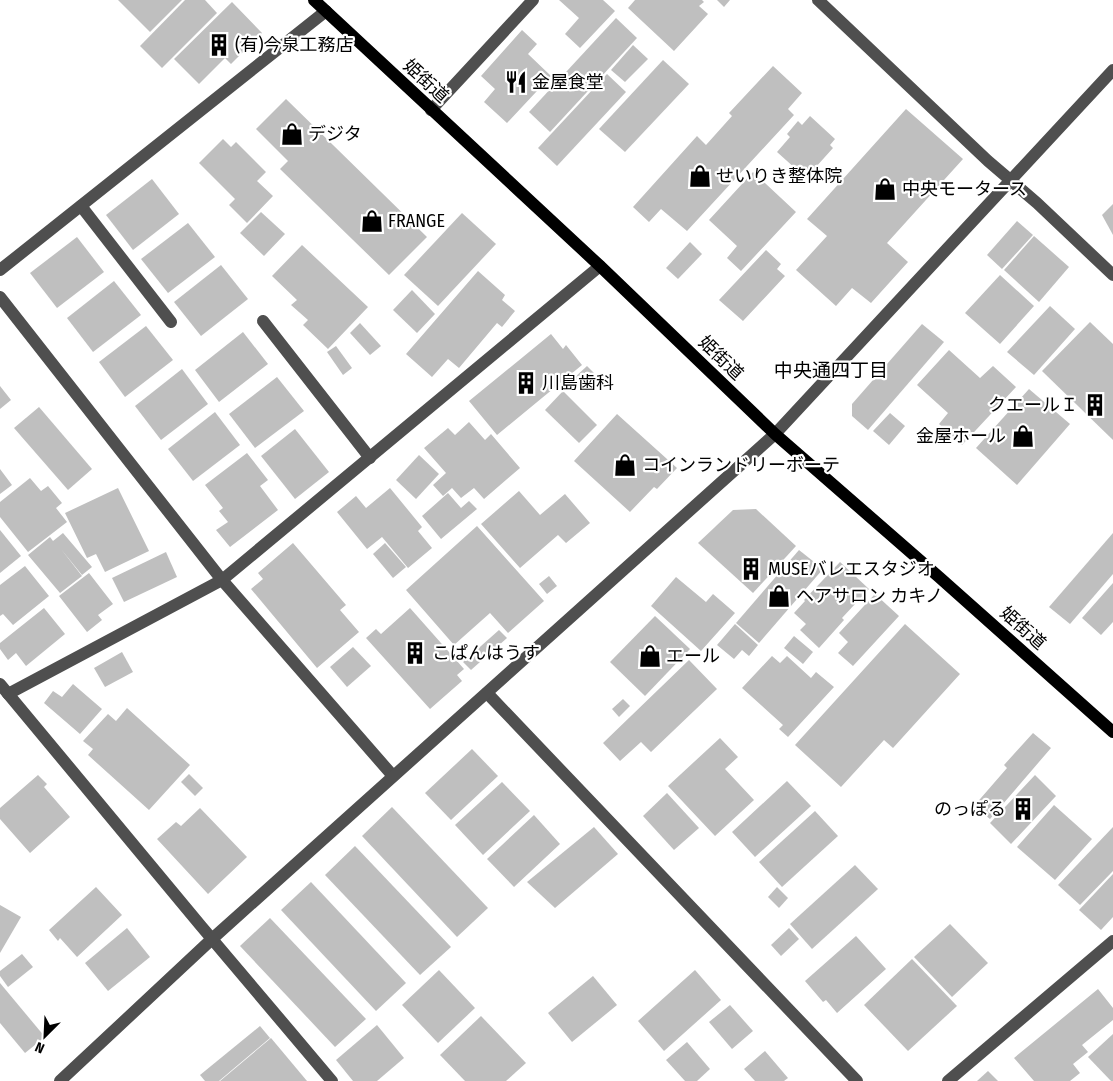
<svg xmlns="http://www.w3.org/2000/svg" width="1113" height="1081" font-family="'Fira Sans Condensed','Noto Sans JP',sans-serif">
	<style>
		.building { fill: #bfbfbf }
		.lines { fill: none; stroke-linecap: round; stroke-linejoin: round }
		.minor { stroke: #4f4f4f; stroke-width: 12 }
		.major { stroke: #000; stroke-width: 12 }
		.labels { text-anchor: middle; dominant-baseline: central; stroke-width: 4.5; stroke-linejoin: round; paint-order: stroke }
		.poi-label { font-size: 18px; fill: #000; stroke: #fff; text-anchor: start }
		.street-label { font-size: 18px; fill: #000; stroke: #fff }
		.neighbourhood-label { font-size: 19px; fill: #000; stroke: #fff }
	</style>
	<rect width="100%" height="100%" fill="#fff"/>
	<g class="building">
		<path d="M118,0H182L150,32Z"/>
		<path d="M185,0H205L217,13L162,68L140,46Z"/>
		<path d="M559,0H603L615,11L580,48L565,34L579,18Z"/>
		<path d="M635,0H702L704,2L699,6L708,14L674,51L628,8Z"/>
		<path d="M717,0H730L724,7Z"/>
		<path d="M232,2L262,33L231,64L225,58L199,84L174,59Z"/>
		<path d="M616,18L637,38L550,132L529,112Z"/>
		<path d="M522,30L537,44L528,54L551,76L507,123L484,102L495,89L481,76Z"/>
		<path d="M633,45L648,59L625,82L611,70Z"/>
		<path d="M663,60L689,84L625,152L599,129Z"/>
		<path d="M773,66L802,93L788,109L794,115L687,231L661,209L649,222L633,207L697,136L706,145L732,116L729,113Z"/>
		<path d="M607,74L626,92L557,166L538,148Z"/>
		<path d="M286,99L427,237L389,275L280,169L288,161L256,129Z"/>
		<path d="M906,109L963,159L887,243L908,262L871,303L852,288L836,306L796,270L827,236L807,219Z"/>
		<path d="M810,116L835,139L830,145L833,148L806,178L777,152L790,137L787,134L798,121L802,125Z"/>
		<path d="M223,139L231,147L236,142L266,172L257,181L273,196L247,223L229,205L235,199L199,163Z"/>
		<path d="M753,172L796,212L741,271L727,258L737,246L709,220Z"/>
		<path d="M152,179L179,214L133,250L106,215Z"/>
		<path d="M1113,204V235L1102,215Z"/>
		<path d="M261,212L285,234L264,256L240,233Z"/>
		<path d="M462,213L496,244L438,306L404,275Z"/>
		<path d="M1017,221L1033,235L1002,269L987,255Z"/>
		<path d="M188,223L215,257L168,293L141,259Z"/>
		<path d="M1034,236L1069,267L1039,302L1004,270Z"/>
		<path d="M77,237L104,272L57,308L30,273Z"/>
		<path d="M690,242L702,254L678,279L666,268Z"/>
		<path d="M302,245L368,307L328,349L303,325L308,320L291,305L297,300L272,276Z"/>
		<path d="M766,250L781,264L777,269L785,276L743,321L719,300Z"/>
		<path d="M221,265L248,299L201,336L174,302Z"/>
		<path d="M478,271L505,295L502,300L515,311L502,327L497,323L459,368L448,359L432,377L406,354Z"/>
		<path d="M1000,275L1034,306L1000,344L965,313Z"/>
		<path d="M114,281L141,315L93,352L67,318Z"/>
		<path d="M412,290L435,314L417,333L393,310Z"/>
		<path d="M1050,306L1075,329L1034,375L1007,352Z"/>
		<path d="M1090,322L1113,344V440L1042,371Z"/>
		<path d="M360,323L381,346L370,355L350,333Z"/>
		<path d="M922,324L944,342L868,430L852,416V404Z"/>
		<path d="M146,326L173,360L125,397L99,362Z"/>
		<path d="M243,332L268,364L219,402L195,370Z"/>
		<path d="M551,334L563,349L566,345L582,365L497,435L469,401Z"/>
		<path d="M336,346L352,368L343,375L327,352Z"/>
		<path d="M949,350L980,378L993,366L1016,387L962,445L939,424L948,413L917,385Z"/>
		<path d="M587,366L595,374L582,388L573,379Z"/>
		<path d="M182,369L208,404L161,440L135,406Z"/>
		<path d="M277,377L304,411L255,448L229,414Z"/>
		<path d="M0,386L11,400L0,409Z"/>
		<path d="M1029,389L1070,424L1017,485L976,448Z"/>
		<path d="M563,391L597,425L579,443L545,410Z"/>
		<path d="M39,407L92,469L68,490L14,428Z"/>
		<path d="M215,412L240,445L193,481L168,449Z"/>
		<path d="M890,413L905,426L889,445L873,431Z"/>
		<path d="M617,414L677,468L657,489L654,487L630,512L574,461Z"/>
		<path d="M469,422L485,440L491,434L520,468L484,499L474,488L461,498L452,488L443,496L433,485L446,473L424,448L448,428L455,435Z"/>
		<path d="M295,429L329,472L295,499L261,456Z"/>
		<path d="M247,453L268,480L260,486L278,510L230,547L216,530L228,522L219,511L223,508L205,485Z"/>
		<path d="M419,455L439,474L416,499L396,480Z"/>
		<path d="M0,469L12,485L0,494Z"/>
		<path d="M30,478L41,491L48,486L62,503L56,508L67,522L28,552L0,517V502Z"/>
		<path d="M118,488L149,551L105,572L96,554L87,558L65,513Z"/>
		<path d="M390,488L422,527L418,531L432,548L408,568L382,537L367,549L337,512L356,496L366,508Z"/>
		<path d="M519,491L540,515L565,494L590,523L566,543L558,535L520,568L481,524Z"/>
		<path d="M448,493L461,508L469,501L477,509L441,539L422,516Z"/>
		<path d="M756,509L796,546L753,593L698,543L733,510Z"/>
		<path d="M477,526L544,601L508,633L490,613L454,645L406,590Z"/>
		<path d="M0,530L21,556L0,573Z"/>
		<path d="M63,533L92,567L82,575L61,549L82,576L60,593L28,555L50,537L53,541Z"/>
		<path d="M1113,533V574L1070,624L1049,607Z"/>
		<path d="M293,543L346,605L340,610L359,632L317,668L251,589L263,579L258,573Z"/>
		<path d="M385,543L406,567L393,578L373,554Z"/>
		<path d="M799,550L823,569L759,643L736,623Z"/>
		<path d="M166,552L177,577L124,602L112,578Z"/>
		<path d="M840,562L869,589L842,618L844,620L819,648L800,630L806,624L794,613L805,601L804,600Z"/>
		<path d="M25,566L49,596L13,625L3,614L0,616V585Z"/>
		<path d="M89,573L113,604L98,615L102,620L87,632L59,596Z"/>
		<path d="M549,576L557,586L547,594L539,584Z"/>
		<path d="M676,577L706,602L713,594L735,613L701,651L651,606Z"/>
		<path d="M1113,583V622L1101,635L1082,618Z"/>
		<path d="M875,594L899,616L853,666L838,653L848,642L839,633Z"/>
		<path d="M44,608L65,634L26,666L16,653L8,660L0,649V643Z"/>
		<path d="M410,608L464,669L457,675L462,681L430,709L366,638L376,629L381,634Z"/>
		<path d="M655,616L690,649L645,696L610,662Z"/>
		<path d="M735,624L758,645L749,656L742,650L734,659L717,645Z"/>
		<path d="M905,624L960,674L893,748L884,740L841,787L795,745Z"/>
		<path d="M499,630L507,638L471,670L463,662Z"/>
		<path d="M794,636L813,652L803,664L784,648Z"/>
		<path d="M353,647L371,666L347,687L330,667Z"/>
		<path d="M122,652L133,672L105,687L94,668Z"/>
		<path d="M772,656L780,663L787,656L811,678L816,672L834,687L788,737L779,729L783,725L742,688Z"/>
		<path d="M689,660L717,689L651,752L641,742L620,761L603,743Z"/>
		<path d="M73,684L102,709L80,734L44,703L53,691L62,697Z"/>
		<path d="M623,699L630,706L619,717L612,709Z"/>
		<path d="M127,708L190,765L149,810L88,755L93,749L83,741L108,714L116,721Z"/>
		<path d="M1033,733L1051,748L990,819L974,806L1007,768L1004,765Z"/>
		<path d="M720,738L738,757L725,769L754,800L715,836L668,786Z"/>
		<path d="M472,749L498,776L451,820L425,793Z"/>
		<path d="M189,774L203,788L195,796L181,782Z"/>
		<path d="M38,775L47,784L44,787L70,817L30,853L0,819V808Z"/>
		<path d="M1035,775L1056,796L1011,844L990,823Z"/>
		<path d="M787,781L811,806L755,857L732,832Z"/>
		<path d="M502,782L530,811L483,855L455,825Z"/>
		<path d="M667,793L699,828L674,850L643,816Z"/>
		<path d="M1054,805L1092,839L1055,880L1017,847Z"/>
		<path d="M392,807L488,908L457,937L362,836Z"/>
		<path d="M200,808L247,857L208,894L157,839L176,822L181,826Z"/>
		<path d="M815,811L838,836L782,887L759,862Z"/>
		<path d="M534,815L560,844L514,887L487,859Z"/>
		<path d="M594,827L618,854L555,908L527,882Z"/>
		<path d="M1113,827V871L1080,905L1058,885Z"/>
		<path d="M355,846L451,947L420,975L325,875Z"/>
		<path d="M855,865L878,889L812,949L790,924Z"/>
		<path d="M1113,874V917L1101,930L1079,910Z"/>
		<path d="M311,882L406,983L376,1011L281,910Z"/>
		<path d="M96,887L122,915L77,957L60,938L58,941L49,930Z"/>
		<path d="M777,887L788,898L779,908L768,897Z"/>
		<path d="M0,905L21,917L0,953Z"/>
		<path d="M270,918L366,1019L335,1047L240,946Z"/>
		<path d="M950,924L988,963L952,997L914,957Z"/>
		<path d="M127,928L150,957L108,991L85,963Z"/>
		<path d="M789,928L799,939L781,956L771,945Z"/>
		<path d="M856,936L886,969L837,1013L826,1000L823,1002L805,981Z"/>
		<path d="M22,954L33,967L8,987L0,976V971Z"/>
		<path d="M912,959L957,1006L908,1051L864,1005Z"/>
		<path d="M439,970L475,1008L438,1043L402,1005Z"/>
		<path d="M695,970L721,1000L664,1051L638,1021Z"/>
		<path d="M593,976L617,1005L572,1042L548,1013Z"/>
		<path d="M0,983L45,1037L25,1053L0,1023Z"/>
		<path d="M1098,989L1113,1008V1020L1082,1045L1088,1052L1073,1064L1080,1073L1070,1081H1034L1014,1058Z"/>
		<path d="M730,1005L753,1031L732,1049L709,1022Z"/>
		<path d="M481,1016L526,1063L506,1081H465L440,1055Z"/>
		<path d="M377,1025L404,1058L377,1081H353L336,1060Z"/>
		<path d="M260,1026L270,1038L219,1081H205L200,1075Z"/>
		<path d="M1113,1034V1081H1111L1088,1057Z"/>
		<path d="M271,1038L307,1081H220Z"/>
		<path d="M687,1042L710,1069L697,1081H685L666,1060Z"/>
		<path d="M765,1051L788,1078L784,1081H755L744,1069Z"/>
		<path d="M988,1071L998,1081H977Z"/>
	</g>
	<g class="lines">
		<g class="minor">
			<path d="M818,0L988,161L1037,203L1113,275"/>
			<path d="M431,110L533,0"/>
			<path d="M81,206L171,322"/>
			<path d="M0,270L326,11"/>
			<path d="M0,297L222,580L393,776"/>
			<path d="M263,321L370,458"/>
			<path d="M0,684L201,926L332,1081"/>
			<path d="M487,693L857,1081"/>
			<path d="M8,694L222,580L600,266"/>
			<path d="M60,1081L212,939L775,434L1113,70"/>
			<path d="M948,1081L1113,941"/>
		</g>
		<path class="major" d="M314,0L600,266L775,434L939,577L1113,732"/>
	</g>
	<defs>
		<symbol id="building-bare" viewBox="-9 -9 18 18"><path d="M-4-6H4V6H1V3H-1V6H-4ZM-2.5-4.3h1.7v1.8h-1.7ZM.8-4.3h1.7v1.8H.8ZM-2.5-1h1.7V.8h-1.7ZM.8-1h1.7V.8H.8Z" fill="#000" stroke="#fff" stroke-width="2.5" paint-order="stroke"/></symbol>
		<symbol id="restaurant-bare" viewBox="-9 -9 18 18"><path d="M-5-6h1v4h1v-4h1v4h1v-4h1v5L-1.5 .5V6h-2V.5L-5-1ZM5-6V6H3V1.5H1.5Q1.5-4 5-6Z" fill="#000" stroke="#fff" stroke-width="2.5" paint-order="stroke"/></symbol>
		<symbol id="shop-bare" viewBox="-9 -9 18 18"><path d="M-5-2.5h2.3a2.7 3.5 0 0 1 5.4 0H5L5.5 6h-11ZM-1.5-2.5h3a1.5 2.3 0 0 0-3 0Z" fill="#000" stroke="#fff" stroke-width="2.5" paint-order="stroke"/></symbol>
	</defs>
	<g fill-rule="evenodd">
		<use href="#building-bare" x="203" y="29" width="32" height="32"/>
		<use href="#restaurant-bare" x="500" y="66" width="32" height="32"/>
		<use href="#shop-bare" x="276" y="118" width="32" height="32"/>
		<use href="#shop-bare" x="684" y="160" width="32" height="32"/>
		<use href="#shop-bare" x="869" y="173" width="32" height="32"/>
		<use href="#shop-bare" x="356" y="205" width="32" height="32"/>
		<use href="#building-bare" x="510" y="367" width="32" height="32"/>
		<use href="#building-bare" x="1079" y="389" width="32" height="32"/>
		<use href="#shop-bare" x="1007" y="420" width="32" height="32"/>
		<use href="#shop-bare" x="609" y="449" width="32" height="32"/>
		<use href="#building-bare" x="735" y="553" width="32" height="32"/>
		<use href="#shop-bare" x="763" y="580" width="32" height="32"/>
		<use href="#building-bare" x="399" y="637" width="32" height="32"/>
		<use href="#shop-bare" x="634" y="640" width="32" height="32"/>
		<use href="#building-bare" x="1007" y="793" width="32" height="32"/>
	</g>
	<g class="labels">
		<g class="poi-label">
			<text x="235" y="45">(有)今泉工務店</text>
			<text x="532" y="82">金屋食堂</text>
			<text x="308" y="134">デジタ</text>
			<text x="716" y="176">せいりき整体院</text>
			<text x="902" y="189">中央モータース</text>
			<text x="388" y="221">FRANGE</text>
			<text x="542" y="383">川島歯科</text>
			<text x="1078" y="405" text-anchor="end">クエールＩ</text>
			<text x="1006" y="436" text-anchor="end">金屋ホール</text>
			<text x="642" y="465">コインランドリーボーテ</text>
			<text x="768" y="569">MUSEバレエスタジオ</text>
			<text x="796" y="596">ヘアサロン カキノ</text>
			<text x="432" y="653">こぱんはうす</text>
			<text x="666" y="656">エール</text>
			<text x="1006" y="809" text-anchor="end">のっぽる</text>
		</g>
		<g class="street-label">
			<text transform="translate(426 81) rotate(43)">姫街道</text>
			<text transform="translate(721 358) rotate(44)">姫街道</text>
			<text transform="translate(1023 628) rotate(42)">姫街道</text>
		</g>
		<g class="neighbourhood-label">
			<text x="831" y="370">中央通四丁目</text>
		</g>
	</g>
	<g transform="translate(45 1036) rotate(204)" stroke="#ffffff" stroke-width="4" paint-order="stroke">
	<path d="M0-4L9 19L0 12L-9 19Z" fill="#000000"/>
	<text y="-8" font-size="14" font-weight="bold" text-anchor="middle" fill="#000000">N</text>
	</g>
</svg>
